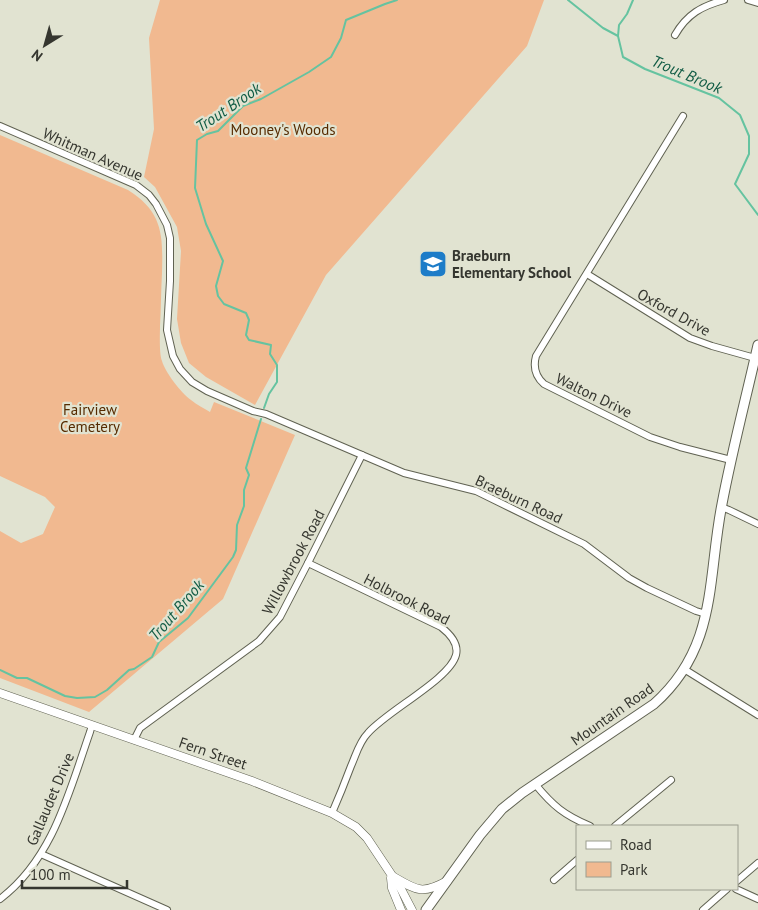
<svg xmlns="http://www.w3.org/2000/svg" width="758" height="910" font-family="'PT Sans',sans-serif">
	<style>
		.green { fill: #f1b990 }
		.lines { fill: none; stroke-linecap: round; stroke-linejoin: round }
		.stream { stroke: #65c3a0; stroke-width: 2 }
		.minor-casing { stroke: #606252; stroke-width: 8 }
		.tertiary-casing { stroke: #606252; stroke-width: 9 }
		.secondary-casing { stroke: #606252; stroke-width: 11 }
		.minor { stroke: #fff; stroke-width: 6 }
		.tertiary { stroke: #fff; stroke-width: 8 }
		.secondary { stroke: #fff; stroke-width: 9 }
		.labels { text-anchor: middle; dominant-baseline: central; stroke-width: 4.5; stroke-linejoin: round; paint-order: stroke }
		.park-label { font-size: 15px; fill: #562b01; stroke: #e1e3d1 }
		.street-label { font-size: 15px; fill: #35362f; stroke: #e1e3d1 }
		.poi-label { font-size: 15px; font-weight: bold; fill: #35362f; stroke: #e1e3d1; text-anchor: start }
		.water-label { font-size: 16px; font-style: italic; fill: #115c45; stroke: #e1e3d1 }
	</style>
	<rect width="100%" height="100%" fill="#e1e3d1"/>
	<g class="green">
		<path d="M160,0H544L527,46L326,275L255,405L206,377L189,363L181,343L177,319L181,251L177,227L155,187L144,177L154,129L149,38Z"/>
		<path d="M0,135L128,190C163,212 163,235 162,273C161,291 161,308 160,326C160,335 159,353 162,361C165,372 181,393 191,400C197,405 204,408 210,412L214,402L295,435L223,599L89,712L0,678V531L21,543L43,534L55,507L45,497L0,476Z"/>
	</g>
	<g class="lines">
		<g class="stream">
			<path d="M568,0L603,28L618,36L623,57L645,69L719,98L740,115L749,136V154L735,184L758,215"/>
			<path d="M618,36L619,25L627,14L633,0"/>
			<path d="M264,408L269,394L277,382V365L270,354L271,345L249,340L246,335L249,320L246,313L224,304L218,296L216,286L223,261L206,224L195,188L197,140L207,134L218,131L243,106L261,99L309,72L331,57L341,38L346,20L385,4L397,0"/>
			<path d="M0,670L17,678H27L65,696L77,698L95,697L107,690L129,670L134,669L152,657L159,642L188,618L233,557L236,550L237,525L244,506V490L249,475L246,468L261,419"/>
		</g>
		<defs>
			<g id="minor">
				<path d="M748,0L758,3"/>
				<path d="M675,35C687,14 702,6 724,0"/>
				<path d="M683,116L536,356C533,367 535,376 544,384L650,437L680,447L731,460"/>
				<path d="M0,126L136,185L149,195L156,204L167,225L170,238V281L167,330L173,356L180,369L192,382L207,391L253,411L266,414L404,473L476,491L584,544L629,578L647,588L696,611L706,614"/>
				<path d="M587,274L690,338L712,346L755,358"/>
				<path d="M721,507L729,510L758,524"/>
				<path d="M308,563L441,627C450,634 459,643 456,655C450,679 387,711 368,733C359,742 356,755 351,766C345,782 339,797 332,813"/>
				<path d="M684,669L758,715"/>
				<path d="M134,740L140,728L259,641L280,617L308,563L362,455"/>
				<path d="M535,784C553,806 564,815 590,826"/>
				<path d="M615,826L671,780"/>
				<path d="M41,854L167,910"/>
				<path d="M554,880L577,860"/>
				<path d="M737,881L758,863"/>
				<path d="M736,889L758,899"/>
				<path d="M0,899C53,859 69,792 90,732L92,725"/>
				<path d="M703,910L727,889"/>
			</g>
			<g id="tertiary">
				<path d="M0,693L252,781L332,813L356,827L367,838L401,889L412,910"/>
				<path d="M394,877C416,890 422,895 447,881"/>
				<path d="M391,878L392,888L401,910"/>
			</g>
			<path id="secondary" d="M426,910L480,835L502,809L522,793L654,704C718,647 707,580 722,504C732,451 746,398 758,345"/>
		</defs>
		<use href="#minor" class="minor-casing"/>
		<use href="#tertiary" class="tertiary-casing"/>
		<use href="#secondary" class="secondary-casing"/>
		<use href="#minor" class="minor"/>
		<use href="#tertiary" class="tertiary"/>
		<use href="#secondary" class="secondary"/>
	</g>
	<defs>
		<symbol id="school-square" viewBox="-11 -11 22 22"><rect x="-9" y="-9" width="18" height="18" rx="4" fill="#1d7cc8" stroke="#e1e3d1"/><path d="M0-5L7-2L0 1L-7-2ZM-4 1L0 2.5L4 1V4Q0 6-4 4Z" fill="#fff"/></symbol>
	</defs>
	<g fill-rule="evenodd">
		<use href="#school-square" x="417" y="248" width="32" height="32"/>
	</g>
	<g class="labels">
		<g class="park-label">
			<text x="283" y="129">Mooney's Woods</text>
			<text x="90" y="409">Fairview<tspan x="90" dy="17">Cemetery</tspan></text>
		</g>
		<g class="street-label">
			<text transform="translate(93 154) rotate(24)">Whitman Avenue</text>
			<text transform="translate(674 312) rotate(29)">Oxford Drive</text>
			<text transform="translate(594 395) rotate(26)">Walton Drive</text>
			<text transform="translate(519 499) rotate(25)">Braeburn Road</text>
			<text transform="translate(293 562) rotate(-62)">Willowbrook Road</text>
			<text transform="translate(407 599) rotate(27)">Holbrook Road</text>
			<text transform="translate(612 714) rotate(-35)">Mountain Road</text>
			<text transform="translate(213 753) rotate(19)">Fern Street</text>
			<text transform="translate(50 799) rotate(-67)">Gallaudet Drive</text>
		</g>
		<g class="poi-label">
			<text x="452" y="255">Braeburn<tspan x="452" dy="17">Elementary School</tspan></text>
		</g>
		<g class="water-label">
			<text transform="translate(687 74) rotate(23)">Trout Brook</text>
			<text transform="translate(228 107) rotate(-34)">Trout Brook</text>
			<text transform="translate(176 610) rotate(-49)">Trout Brook</text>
		</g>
	</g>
	<rect x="576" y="825" width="162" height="65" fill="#e1e3d1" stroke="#9c9e90"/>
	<rect x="586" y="841" width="25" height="8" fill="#ffffff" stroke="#9c9e90"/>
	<text x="620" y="850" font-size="15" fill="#35362f">Road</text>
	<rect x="586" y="862" width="25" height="15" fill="#f1b990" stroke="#9c9e90"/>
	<text x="620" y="875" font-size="15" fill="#35362f">Park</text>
	<g transform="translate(45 45) rotate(217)" stroke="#e1e3d1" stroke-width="4" paint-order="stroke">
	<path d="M0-4L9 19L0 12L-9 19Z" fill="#35362f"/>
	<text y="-8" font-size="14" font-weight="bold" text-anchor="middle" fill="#35362f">N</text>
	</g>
	<path d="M22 880v8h105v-8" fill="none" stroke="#35362f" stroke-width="2.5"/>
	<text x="30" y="880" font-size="15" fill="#35362f" stroke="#e1e3d1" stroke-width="4" paint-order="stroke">100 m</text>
</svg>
